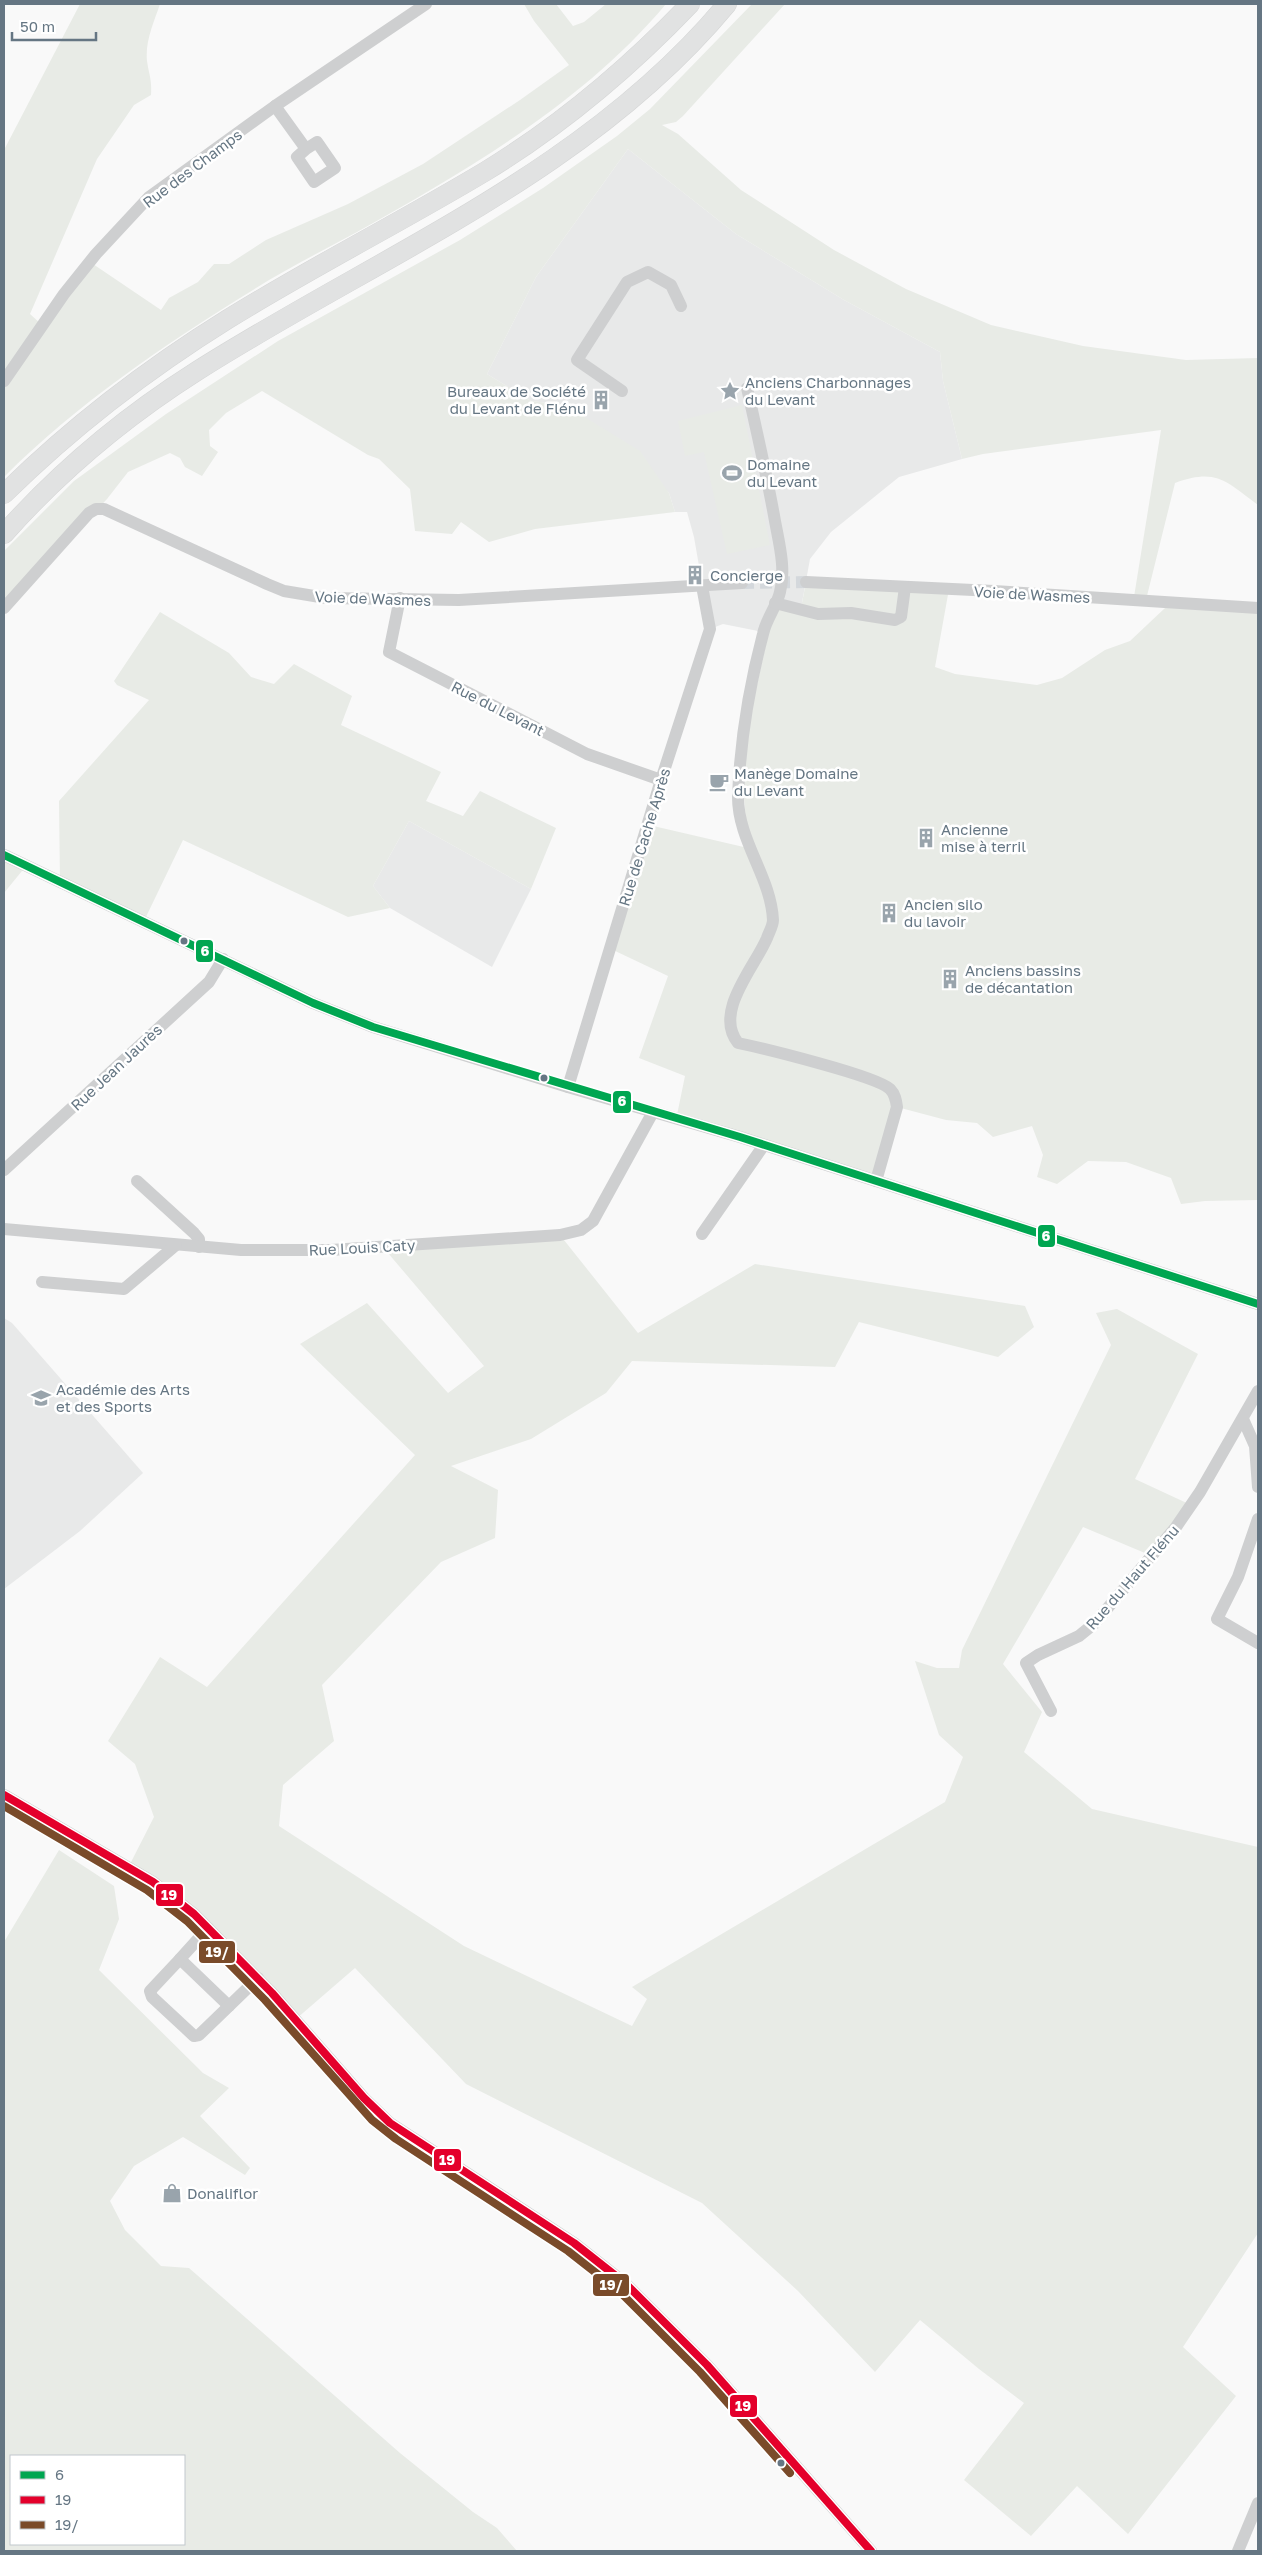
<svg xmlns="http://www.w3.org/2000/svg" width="1262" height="2555" font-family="'Golos Text',sans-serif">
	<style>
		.built { fill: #e8e9e9 }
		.green { fill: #e8ebe6; fill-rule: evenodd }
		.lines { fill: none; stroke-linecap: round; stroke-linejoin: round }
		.minor-tunnel { stroke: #d4d8dc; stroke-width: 12; stroke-dasharray: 12 6; stroke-linecap: butt }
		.highway-casing { stroke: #d5d6d6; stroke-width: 20 }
		.minor { stroke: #cecfd0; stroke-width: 12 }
		.highway { stroke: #e1e2e2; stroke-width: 19 }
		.bus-1-casing { stroke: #fff; stroke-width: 11 }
		.bus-2-casing { stroke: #fff; stroke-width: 11 }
		.bus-3-casing { stroke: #fff; stroke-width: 11 }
		.bus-1 { stroke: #00a651; stroke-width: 8 }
		.bus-2 { stroke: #e4002b; stroke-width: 8 }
		.bus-3 { stroke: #7a4b2a; stroke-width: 8 }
		.bus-dot { fill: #657683; stroke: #fff; stroke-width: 2 }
		.labels { text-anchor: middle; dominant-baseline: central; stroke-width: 5; stroke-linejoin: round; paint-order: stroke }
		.street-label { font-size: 15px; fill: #657683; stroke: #fff }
		.poi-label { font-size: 15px; fill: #657683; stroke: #fff; text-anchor: start }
		.line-badge { stroke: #fff; stroke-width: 2 }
		.badge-label { font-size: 14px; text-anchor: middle; font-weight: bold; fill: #fff }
	</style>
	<rect width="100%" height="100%" fill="#f9f9f9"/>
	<g class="built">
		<path d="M628,149L736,234L844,300L940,352L943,381L962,459L899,477L831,532L810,559L801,608L763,632L723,624L710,629L694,537L687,512H675L669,493L565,405L531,401L487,374L536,277Z"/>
		<path d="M409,821L531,889L492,967L390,908L373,886Z"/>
		<path d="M4,1318L12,1323L143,1473L80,1531L4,1589Z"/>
	</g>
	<g class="green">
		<path d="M80,4H160C154,22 145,41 147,61C149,75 152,79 151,95L134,105L97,159L30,314L41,324L90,262L161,310L169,298L198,282L214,264H229L266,240L348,204L423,164L520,100L569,65L534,21L524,4H556L573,26L584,22L606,4H666C584,102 468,170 357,232C322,251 286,269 253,290C164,345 78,403 4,477V150Z"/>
		<path d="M752,4H785L683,116L676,122L662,125L678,134L741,190L834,250L906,289L991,325L1083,346L1186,360L1258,358V505C1225,481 1217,468 1175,483L1145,604L1133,603L1161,430L983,454L962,459L943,381L940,352L844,300L736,234L628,149L536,277L487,374L531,401L565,405L640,451L669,493L675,512L535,529L489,542L461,522L452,534L415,531L410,489L379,459L368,455L262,391L226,413L209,430L210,446L218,452L202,476L185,467L180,458L170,453L128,472L107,499L4,608V551L74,481L166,414L278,341L460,240L543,188L617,136L650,109Z"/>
		<path d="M742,405L770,545L727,554L704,452L685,456L678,421Z"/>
		<path d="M806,582L949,589L935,667L955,674L1037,685L1062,678L1105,650L1130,641L1165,608H1258V1200L1205,1201L1181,1204L1171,1178L1126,1162L1088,1161L1057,1184L1037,1177L1043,1155L1032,1126L993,1137L977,1123L946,1120L897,1107L876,1181L677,1115L685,1076L639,1058L668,976L611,949L649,825L748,848L741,757L775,603L801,608Z"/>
		<path d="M160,612L229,653L251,677L274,684L294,664L352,696L341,725L441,772L426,801L463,816L480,791L556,828L531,889L409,821L373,886L390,908L348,917L183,840L144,921L60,882L59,801L149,700L117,685L114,681Z"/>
		<path d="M4,855L26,866L4,893Z"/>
		<path d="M560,1235L638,1333L755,1264L1025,1306L1034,1327L998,1357L859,1322L835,1367L632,1361L606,1393L531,1439L451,1466L498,1490L495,1538L441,1562L322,1685L334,1741L283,1785L279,1826L464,1946L632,2026L647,1999L632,1987L945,1802L963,1757L939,1735L915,1661L937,1668H959L962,1650L1111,1345L1096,1313L1117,1309L1198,1354L1135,1479L1191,1505L1152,1556L1083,1527L1003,1664L1042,1712L1024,1752L1092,1809L1258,1847V2233L1183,2347L1236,2396L1128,2534L1077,2486L1031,2536L964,2480L1024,2403L979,2369L920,2320L875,2372L798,2291L702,2203L466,2084L355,1968L296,2019L194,1914L128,1868L154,1817L135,1764L108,1741L160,1657L207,1687L415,1455L300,1344L367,1303L448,1393L484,1366L382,1246Z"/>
		<path d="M59,1850L114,1886L119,1919L99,1970L203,2073L229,2088L200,2116L250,2168L245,2175L183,2137L134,2166L110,2201L125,2230L161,2266L189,2268L400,2453L473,2512L497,2528L517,2551H4V1942ZM11,2456H184V2544H11Z"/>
	</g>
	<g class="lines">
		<path class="minor-tunnel" d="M742,583L806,582"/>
		<defs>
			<g id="highway">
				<path d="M4,494C72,427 146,370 228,319C312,267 401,222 486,171C561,125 630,67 690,4"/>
				<path d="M4,534C60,471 126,416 197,371C378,256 587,173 727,4"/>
			</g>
		</defs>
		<use href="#highway" class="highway-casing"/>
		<g class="minor">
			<path d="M275,106L306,149L297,157L314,182L335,168L317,142L306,149"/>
			<path d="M4,381L64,294L96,254L149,197L275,106L426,4"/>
			<path d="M747,388C757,432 767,476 775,521C779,543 786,569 780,592C777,606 766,619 763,634C749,687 740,743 738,797C738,841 771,877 773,920C773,926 769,932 767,938C755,967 713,1012 738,1043C762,1048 877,1076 890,1089C895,1094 896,1100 897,1107L876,1181"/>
			<path d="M622,391L577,360L627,282L648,272L671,285L681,306"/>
			<path d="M806,582L994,591L1258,608"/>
			<path d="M400,598L389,652L587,754L661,780"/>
			<path d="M775,603L818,614L851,613L895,620L901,617L905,587"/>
			<path d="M4,608L89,513L96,509H104L267,584L284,591L326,598L459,600L742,583"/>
			<path d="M4,855L313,1003L373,1027L568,1087L740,1137L1258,1304"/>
			<path d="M568,1087L661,780L710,629L702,586"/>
			<path d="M4,1170L209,982L223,959"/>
			<path d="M137,1181L194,1233L199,1239V1247"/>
			<path d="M4,1229L241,1250H331L560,1235L581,1230L593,1221L653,1112"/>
			<path d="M702,1234L764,1145"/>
			<path d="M42,1282L124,1289L176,1245"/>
			<path d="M1243,1419L1255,1446L1258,1487"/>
			<path d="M1258,1519L1238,1577L1217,1619L1258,1643"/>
			<path d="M1051,1711L1026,1663L1038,1655L1079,1636L1095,1623L1176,1527L1200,1492L1258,1391"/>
			<path d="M4,1795L153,1882L194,1914L272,1993L364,2098L390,2123L574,2243L626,2284L707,2365L871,2551"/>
			<path d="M208,1928L180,1959L229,2006"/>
			<path d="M180,1959L150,1991L152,1997L194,2036L199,2035L258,1978"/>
			<path d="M1238,2551L1258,2503"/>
		</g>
		<use href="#highway" class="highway"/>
		<defs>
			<path id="bus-1" d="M4,855L313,1003L373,1027L740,1137L1258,1304"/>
			<path id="bus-2" d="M4,1795L153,1882L194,1914L272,1993L364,2098L390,2123L574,2243L626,2284L707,2365L871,2551"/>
			<path id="bus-3" d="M4,1806L147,1890L187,1921L265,2000L372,2120L396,2139L568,2251L619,2291L700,2372L790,2473"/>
		</defs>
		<use href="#bus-1" class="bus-1-casing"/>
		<use href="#bus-2" class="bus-2-casing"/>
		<use href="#bus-3" class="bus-3-casing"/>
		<use href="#bus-1" class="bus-1"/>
		<use href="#bus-2" class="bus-2"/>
		<use href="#bus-3" class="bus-3"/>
	</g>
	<defs>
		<symbol id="sight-bare" viewBox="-9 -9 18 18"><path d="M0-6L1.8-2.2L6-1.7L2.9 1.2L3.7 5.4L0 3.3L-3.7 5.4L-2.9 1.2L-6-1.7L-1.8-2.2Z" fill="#99a4ac" stroke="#fff" stroke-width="2.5" paint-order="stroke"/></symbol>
		<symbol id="building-bare" viewBox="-9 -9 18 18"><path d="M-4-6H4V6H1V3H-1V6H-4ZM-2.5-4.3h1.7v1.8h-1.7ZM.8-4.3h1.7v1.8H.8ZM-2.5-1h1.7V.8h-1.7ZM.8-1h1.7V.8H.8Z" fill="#99a4ac" stroke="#fff" stroke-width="2.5" paint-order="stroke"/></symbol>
		<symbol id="stadium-bare" viewBox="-9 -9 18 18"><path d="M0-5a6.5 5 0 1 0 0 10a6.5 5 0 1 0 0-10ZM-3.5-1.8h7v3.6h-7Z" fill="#99a4ac" stroke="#fff" stroke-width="2.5" paint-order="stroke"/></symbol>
		<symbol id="cafe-bare" viewBox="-9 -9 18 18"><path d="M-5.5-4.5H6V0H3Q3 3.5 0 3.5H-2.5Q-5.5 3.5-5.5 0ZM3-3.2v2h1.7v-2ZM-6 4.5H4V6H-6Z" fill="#99a4ac" stroke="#fff" stroke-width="2.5" paint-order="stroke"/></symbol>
		<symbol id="university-bare" viewBox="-9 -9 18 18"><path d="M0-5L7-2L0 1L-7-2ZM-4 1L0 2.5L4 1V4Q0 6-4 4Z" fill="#99a4ac" stroke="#fff" stroke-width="2.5" paint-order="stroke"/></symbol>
		<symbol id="shop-bare" viewBox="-9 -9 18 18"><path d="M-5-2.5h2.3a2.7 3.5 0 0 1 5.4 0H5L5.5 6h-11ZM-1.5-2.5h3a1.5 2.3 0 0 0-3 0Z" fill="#99a4ac" stroke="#fff" stroke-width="2.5" paint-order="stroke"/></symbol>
	</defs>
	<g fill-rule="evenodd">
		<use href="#sight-bare" x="716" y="377" width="28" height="28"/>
		<use href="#building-bare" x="587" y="386" width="28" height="28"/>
		<use href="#stadium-bare" x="718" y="459" width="28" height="28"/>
		<use href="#building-bare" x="681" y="561" width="28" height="28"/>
		<use href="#cafe-bare" x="705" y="768" width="28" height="28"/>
		<use href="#building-bare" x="912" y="824" width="28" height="28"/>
		<use href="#building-bare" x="875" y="899" width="28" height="28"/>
		<use href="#building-bare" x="936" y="965" width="28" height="28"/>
		<use href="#university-bare" x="27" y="1384" width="28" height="28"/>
		<use href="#shop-bare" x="158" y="2179" width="28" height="28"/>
	</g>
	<g class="bus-dot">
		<circle cx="184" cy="941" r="4.5"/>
		<circle cx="544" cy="1078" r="4.5"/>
		<circle cx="781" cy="2463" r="4.5"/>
	</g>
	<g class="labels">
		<g class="street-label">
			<text transform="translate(192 168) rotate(-37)">Rue des Champs</text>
			<text transform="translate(1032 594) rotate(3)">Voie de Wasmes</text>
			<text transform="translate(373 598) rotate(2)">Voie de Wasmes</text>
			<text transform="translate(498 708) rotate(27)">Rue du Levant</text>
			<text transform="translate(644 837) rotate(-73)">Rue de Cache Après</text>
			<text transform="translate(116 1067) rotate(-43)">Rue Jean Jaurès</text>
			<text transform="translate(362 1247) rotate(-3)">Rue Louis Caty</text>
			<text transform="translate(1132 1577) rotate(-49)">Rue du Haut Flénu</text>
		</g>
		<g class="poi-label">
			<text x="745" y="382">Anciens Charbonnages<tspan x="745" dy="17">du Levant</tspan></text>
			<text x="586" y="391" text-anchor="end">Bureaux de Société<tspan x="586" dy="17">du Levant de Flénu</tspan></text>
			<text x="747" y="464">Domaine<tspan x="747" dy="17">du Levant</tspan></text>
			<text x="710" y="575">Concierge</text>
			<text x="734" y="773">Manège Domaine<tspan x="734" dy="17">du Levant</tspan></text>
			<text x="941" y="829">Ancienne<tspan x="941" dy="17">mise à terril</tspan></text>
			<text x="904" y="904">Ancien silo<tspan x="904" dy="17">du lavoir</tspan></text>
			<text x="965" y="970">Anciens bassins<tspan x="965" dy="17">de décantation</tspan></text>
			<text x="56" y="1389">Académie des Arts<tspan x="56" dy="17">et des Sports</tspan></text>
			<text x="187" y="2193">Donaliflor</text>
		</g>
	</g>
	<g class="line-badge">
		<rect x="195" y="939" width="19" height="24" rx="5" fill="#00a651"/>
		<rect x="612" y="1090" width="20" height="24" rx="5" fill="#00a651"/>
		<rect x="1037" y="1224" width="19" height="24" rx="5" fill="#00a651"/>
		<rect x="155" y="1883" width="29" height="24" rx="5" fill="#e4002b"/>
		<rect x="198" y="1940" width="38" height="24" rx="5" fill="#7a4b2a"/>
		<rect x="433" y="2148" width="29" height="24" rx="5" fill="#e4002b"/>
		<rect x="592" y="2273" width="38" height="24" rx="5" fill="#7a4b2a"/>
		<rect x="729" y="2394" width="29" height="24" rx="5" fill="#e4002b"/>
	</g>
	<g class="badge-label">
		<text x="205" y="956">6</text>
		<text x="622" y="1106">6</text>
		<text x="1046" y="1241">6</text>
		<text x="169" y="1900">19</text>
		<text x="217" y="1957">19/</text>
		<text x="447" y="2165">19</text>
		<text x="611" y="2290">19/</text>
		<text x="743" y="2411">19</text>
	</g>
	<rect width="1262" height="2555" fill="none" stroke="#657683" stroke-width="10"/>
	<rect x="10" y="2455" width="175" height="90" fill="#ffffff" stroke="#c1c8cd"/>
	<rect x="20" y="2471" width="25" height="8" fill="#00a651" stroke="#c1c8cd"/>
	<text x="55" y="2480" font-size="15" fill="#657683">6</text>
	<rect x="20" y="2496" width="25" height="8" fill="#e4002b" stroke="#c1c8cd"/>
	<text x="55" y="2505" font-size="15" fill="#657683">19</text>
	<rect x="20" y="2521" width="25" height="8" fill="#7a4b2a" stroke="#c1c8cd"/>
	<text x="55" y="2530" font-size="15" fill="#657683">19/</text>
	<path d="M12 32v8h84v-8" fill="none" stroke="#657683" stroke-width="2.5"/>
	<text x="20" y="32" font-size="15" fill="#657683" stroke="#ffffff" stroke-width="4" paint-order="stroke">50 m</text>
</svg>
